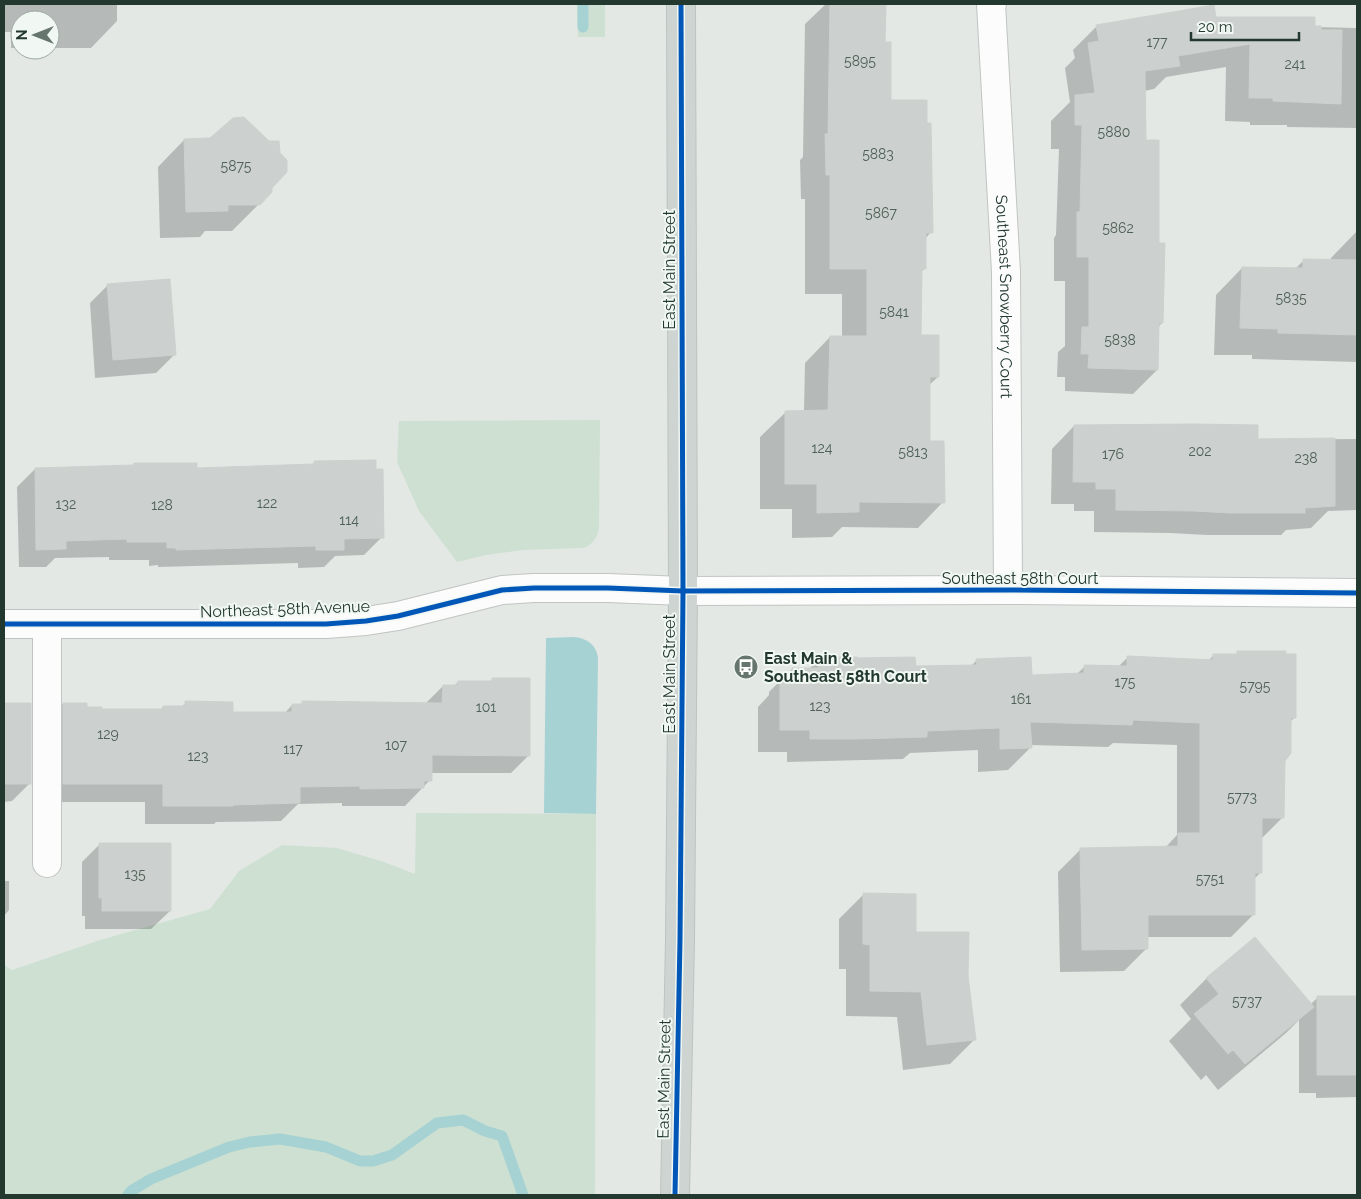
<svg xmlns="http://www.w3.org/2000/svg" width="1361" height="1199" font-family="Raleway,sans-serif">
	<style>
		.green { fill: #cde0d1 }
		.water { fill: #a7d2d3 }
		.shadow { fill: #0003 }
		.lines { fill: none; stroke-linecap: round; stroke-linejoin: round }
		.stream { stroke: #a7d2d3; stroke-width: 11 }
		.building { fill: #ccd0ce; stroke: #ccd1ce }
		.minor-casing { stroke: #c0c5c2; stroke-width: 30 }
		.major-casing { stroke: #bcc4c0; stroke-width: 30 }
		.minor { stroke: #fbfcfb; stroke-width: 28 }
		.major { stroke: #ced4d1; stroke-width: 28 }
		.cycleway-casing { stroke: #f1f7f3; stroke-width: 8 }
		.cycleway { stroke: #0057b8; stroke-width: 5 }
		.labels { text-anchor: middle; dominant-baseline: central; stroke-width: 4; stroke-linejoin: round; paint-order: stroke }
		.number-label { font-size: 14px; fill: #4e6058 }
		.street-label { font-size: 16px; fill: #233930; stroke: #f1f7f3 }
		.poi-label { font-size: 16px; font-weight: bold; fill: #233930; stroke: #f1f7f3; text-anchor: start }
	</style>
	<rect width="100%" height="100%" fill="#e3e8e5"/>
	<g class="green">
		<path d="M577,4H605V37H578Z"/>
		<path d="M600,420L599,527C598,537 593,544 584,548L524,550L486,555L457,562L419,511L397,462L399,421Z"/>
		<path d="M416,813L596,814L595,1195H4V965L12,970L100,940L210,909L239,871L282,845L337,848L384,862L415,874Z"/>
	</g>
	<path class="water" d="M573,637C587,638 596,644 598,658L596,814L544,813L546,638Z"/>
	<g class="shadow">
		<path d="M4,4H117V21L91,48H50V20H20V48H11V32H4Z"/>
		<path d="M826,4H885L884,43L890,101L925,125L931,232L925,239V268L920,273L919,336L938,377L928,386V443L943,502L918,528L842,527L832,537L792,538V509H760V437L786,412H804L805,363L830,337H842V294H805V199H801L800,160L803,157L805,24Z"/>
		<path d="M1215,18L1314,27L1357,28V128L1287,127V125H1250V122L1225,121L1226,67L1166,77L1154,89L1144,91L1145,141L1158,245L1162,323L1158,327L1157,370L1133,394L1065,391V377H1057L1058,352L1065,346V281H1054V238L1056,235L1059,149H1051V121L1070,102L1065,68L1075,58L1073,50L1097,26Z"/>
		<path d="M184,140L268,142L271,187L259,204L232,231H205L200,237L160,238L158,167Z"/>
		<path d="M1357,231V362L1252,359V355H1214L1216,295L1242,268L1295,269L1304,260L1331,261V258Z"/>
		<path d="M108,285L174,355L156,373L95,378L90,303Z"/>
		<path d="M1074,426L1257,440L1357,439V510L1328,511L1311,528L1286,530L1281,535H1207L1170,533L1094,532V511H1074V504H1051L1052,449Z"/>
		<path d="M314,463L382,537L364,555L335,556L324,567L298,568V563L158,567V565L149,566V560H109V557L55,558L46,567H19L17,487L35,469L132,467L135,464L196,469L312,465Z"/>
		<path d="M1238,652L1294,718L1290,722L1284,760L1283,817L1261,839V872L1254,879V914L1231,937H1147V948L1124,971L1060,972L1058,872L1081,849L1165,848L1177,835V745L1113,743L1108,747L1030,745V748L1008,770L978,772V750L910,753L903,759L787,762V752H758V707L769,695V692L792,669H809L820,658L915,668L971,666L977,660L1030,676L1076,675L1085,666L1118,667L1128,657L1208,661L1214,655H1235Z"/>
		<path d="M493,679L529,755L511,773H430V780L405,806H342V803L298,804L281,821L216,822L214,824H145V802H45V722L63,704L101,711H160L163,707H181L186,703L232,714H284L292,705H300L302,703L425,704L443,686H454L458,682H490Z"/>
		<path d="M4,704H30V783L12,801L4,802Z"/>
		<path d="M4,841L5,881H9V910L4,916Z"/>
		<path d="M100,844L170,911L151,929H85V916H82V862Z"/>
		<path d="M864,894L915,933L967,976L975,1039L950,1064L903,1070L897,1017L846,1016V969H839V919Z"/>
		<path d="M1207,978L1310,1005L1317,998L1357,997V1097L1316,1098V1093H1299V1020L1286,1033L1218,1090L1206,1075L1201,1080L1169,1041L1191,1019L1180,1005Z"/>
	</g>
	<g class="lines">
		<g class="stream">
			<path d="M583,4V27"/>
			<path d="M128,1195L131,1191L151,1179L229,1147L250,1142L280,1139L326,1147L360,1161H373L392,1155L437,1123L463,1120L485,1131L502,1136L523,1195"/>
		</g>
	</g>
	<g class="building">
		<path d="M830,4H886L885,42H891V100H927V123H931L933,233H926V269H922L921,335H939V377H930V441H944L945,503L859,502V512L817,513V484H785V411L828,410L830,336H867V269H830V175H826L825,134H828Z"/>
		<path d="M1214,5L1216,17H1315V26H1321V30H1342L1341,104L1273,101V98H1249L1250,44L1178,56L1180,66L1145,71L1146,140H1159V243H1165L1163,323H1159L1158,370L1088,368L1089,354H1081L1082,327H1089V257H1077V212H1080L1082,125H1075V95L1095,93L1088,43L1099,41L1096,25Z"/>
		<path d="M244,117L269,141H279L280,153L287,160V172L272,188V192L260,205H228V211L186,212L184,139L210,138L233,118Z"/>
		<path d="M1303,259L1357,260V335L1278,333V329L1240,328L1242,267L1303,268Z"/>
		<path d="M170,279L176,355L113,360L107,284Z"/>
		<path d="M1194,424L1258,425V439L1335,438V506L1305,508V513H1230L1194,511L1116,510V489H1096V482H1073L1074,425Z"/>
		<path d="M376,460V469H383L384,538L344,539V550H316V546L176,550V548H167V542H127V539L66,541V549L36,550L35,468L134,465V463H197V468L314,464V461Z"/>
		<path d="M1237,651H1286V654H1296V718H1291V753L1285,761L1284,818H1262V873H1255V915H1148V949L1082,950L1080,848L1178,846V833H1200V723L1133,720L1132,725L1030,722L1032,748L1000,749V728L927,731V737L857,739H810V730H780V683H792V668H819V657H857V658L915,657L916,666L977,665L976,659L1031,657L1032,675L1084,673V665L1127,666V656L1213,660V654H1237Z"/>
		<path d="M492,678H530V756L432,755V781H424V788L360,789V786L300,787V803L233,805V806H163V784H63V703H87V707H102V709H163V706H185V701L233,702V712H292V704H302V701L442,703L443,685H457L458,681H492Z"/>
		<rect x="4" y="703" width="27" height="81"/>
		<path d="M99,843H171V911H102V898H99Z"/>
		<path d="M863,893L916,894V932H969L968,976L976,1040L927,1045L921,992L870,991V945L863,944Z"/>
		<path d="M1255,937L1314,1007L1245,1064L1233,1050L1228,1054L1194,1014L1219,994L1206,978Z"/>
		<rect x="1317" y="996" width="40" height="79"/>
	</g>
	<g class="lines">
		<defs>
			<g id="minor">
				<path id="s1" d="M992,4H991L1006,272L1008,590"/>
				<path d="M4,624H326L366,621L398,616L502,590L534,588H608L683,591L1008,590L1357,593"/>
				<path d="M47,624V863"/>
			</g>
			<path id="major" d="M675,1195L680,940L683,591L681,4"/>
		</defs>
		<use href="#minor" class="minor-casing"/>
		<use href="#major" class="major-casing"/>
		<use href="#minor" class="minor"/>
		<use href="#major" class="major"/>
		<defs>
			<g id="cycleway">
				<path d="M4,624H326L366,621L398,616L502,590L534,588H608L683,591L1008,590L1357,593"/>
				<path d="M675,1195L680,940L683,591L681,4"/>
			</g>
		</defs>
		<use href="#cycleway" class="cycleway-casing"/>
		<use href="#cycleway" class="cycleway"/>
	</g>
	<defs>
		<symbol id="bus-disc" viewBox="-11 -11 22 22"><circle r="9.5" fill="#66766f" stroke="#f1f7f3"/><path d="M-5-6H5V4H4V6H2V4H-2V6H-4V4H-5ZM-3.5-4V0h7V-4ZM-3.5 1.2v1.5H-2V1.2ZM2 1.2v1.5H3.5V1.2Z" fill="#fff"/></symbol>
	</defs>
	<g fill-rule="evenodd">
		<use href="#bus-disc" x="732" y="653" width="28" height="28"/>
	</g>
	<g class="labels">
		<g class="number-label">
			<text x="1157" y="42">177</text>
			<text x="860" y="61">5895</text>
			<text x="1295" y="64">241</text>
			<text x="1114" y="132">5880</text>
			<text x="878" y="154">5883</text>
			<text x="236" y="166">5875</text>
			<text x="881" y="213">5867</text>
			<text x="1118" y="228">5862</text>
			<text x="1291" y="298">5835</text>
			<text x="894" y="312">5841</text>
			<text x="1120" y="340">5838</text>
			<text x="822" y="448">124</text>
			<text x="1200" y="451">202</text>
			<text x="913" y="452">5813</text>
			<text x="1113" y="454">176</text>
			<text x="1306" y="458">238</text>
			<text x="267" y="503">122</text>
			<text x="66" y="504">132</text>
			<text x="162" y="505">128</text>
			<text x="349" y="520">114</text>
			<text x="1125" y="682">175</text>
			<text x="1255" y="686">5795</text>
			<text x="1021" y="699">161</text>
			<text x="820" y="706">123</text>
			<text x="486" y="707">101</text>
			<text x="108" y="734">129</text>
			<text x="396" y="745">107</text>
			<text x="293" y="749">117</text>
			<text x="198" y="756">123</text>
			<text x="1242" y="797">5773</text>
			<text x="135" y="874">135</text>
			<text x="1210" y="879">5751</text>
			<text x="1247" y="1001">5737</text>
		</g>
		<g class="street-label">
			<text transform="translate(669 270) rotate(-90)">East Main Street</text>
			<text stroke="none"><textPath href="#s1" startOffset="294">Southeast Snowberry Court</textPath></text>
			<text x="1020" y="578">Southeast 58th Court</text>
			<text transform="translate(285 609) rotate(-2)">Northeast 58th Avenue</text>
			<text transform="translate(669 674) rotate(-90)">East Main Street</text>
			<text transform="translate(664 1079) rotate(-89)">East Main Street</text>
		</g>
		<g class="poi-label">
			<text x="764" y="658">East Main &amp;<tspan x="764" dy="18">Southeast 58th Court</tspan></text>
		</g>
	</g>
	<rect width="1361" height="1199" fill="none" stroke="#233930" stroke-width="10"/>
	<g transform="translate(35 35) rotate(270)"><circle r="24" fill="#f1f7f3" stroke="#9faba5"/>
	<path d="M0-4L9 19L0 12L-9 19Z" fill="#66766f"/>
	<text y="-8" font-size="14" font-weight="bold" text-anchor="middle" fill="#233930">N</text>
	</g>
	<path d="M1191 32v8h108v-8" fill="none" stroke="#233930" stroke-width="2.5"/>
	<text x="1198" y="32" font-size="15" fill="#233930" stroke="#f1f7f3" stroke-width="4" paint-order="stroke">20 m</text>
</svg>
